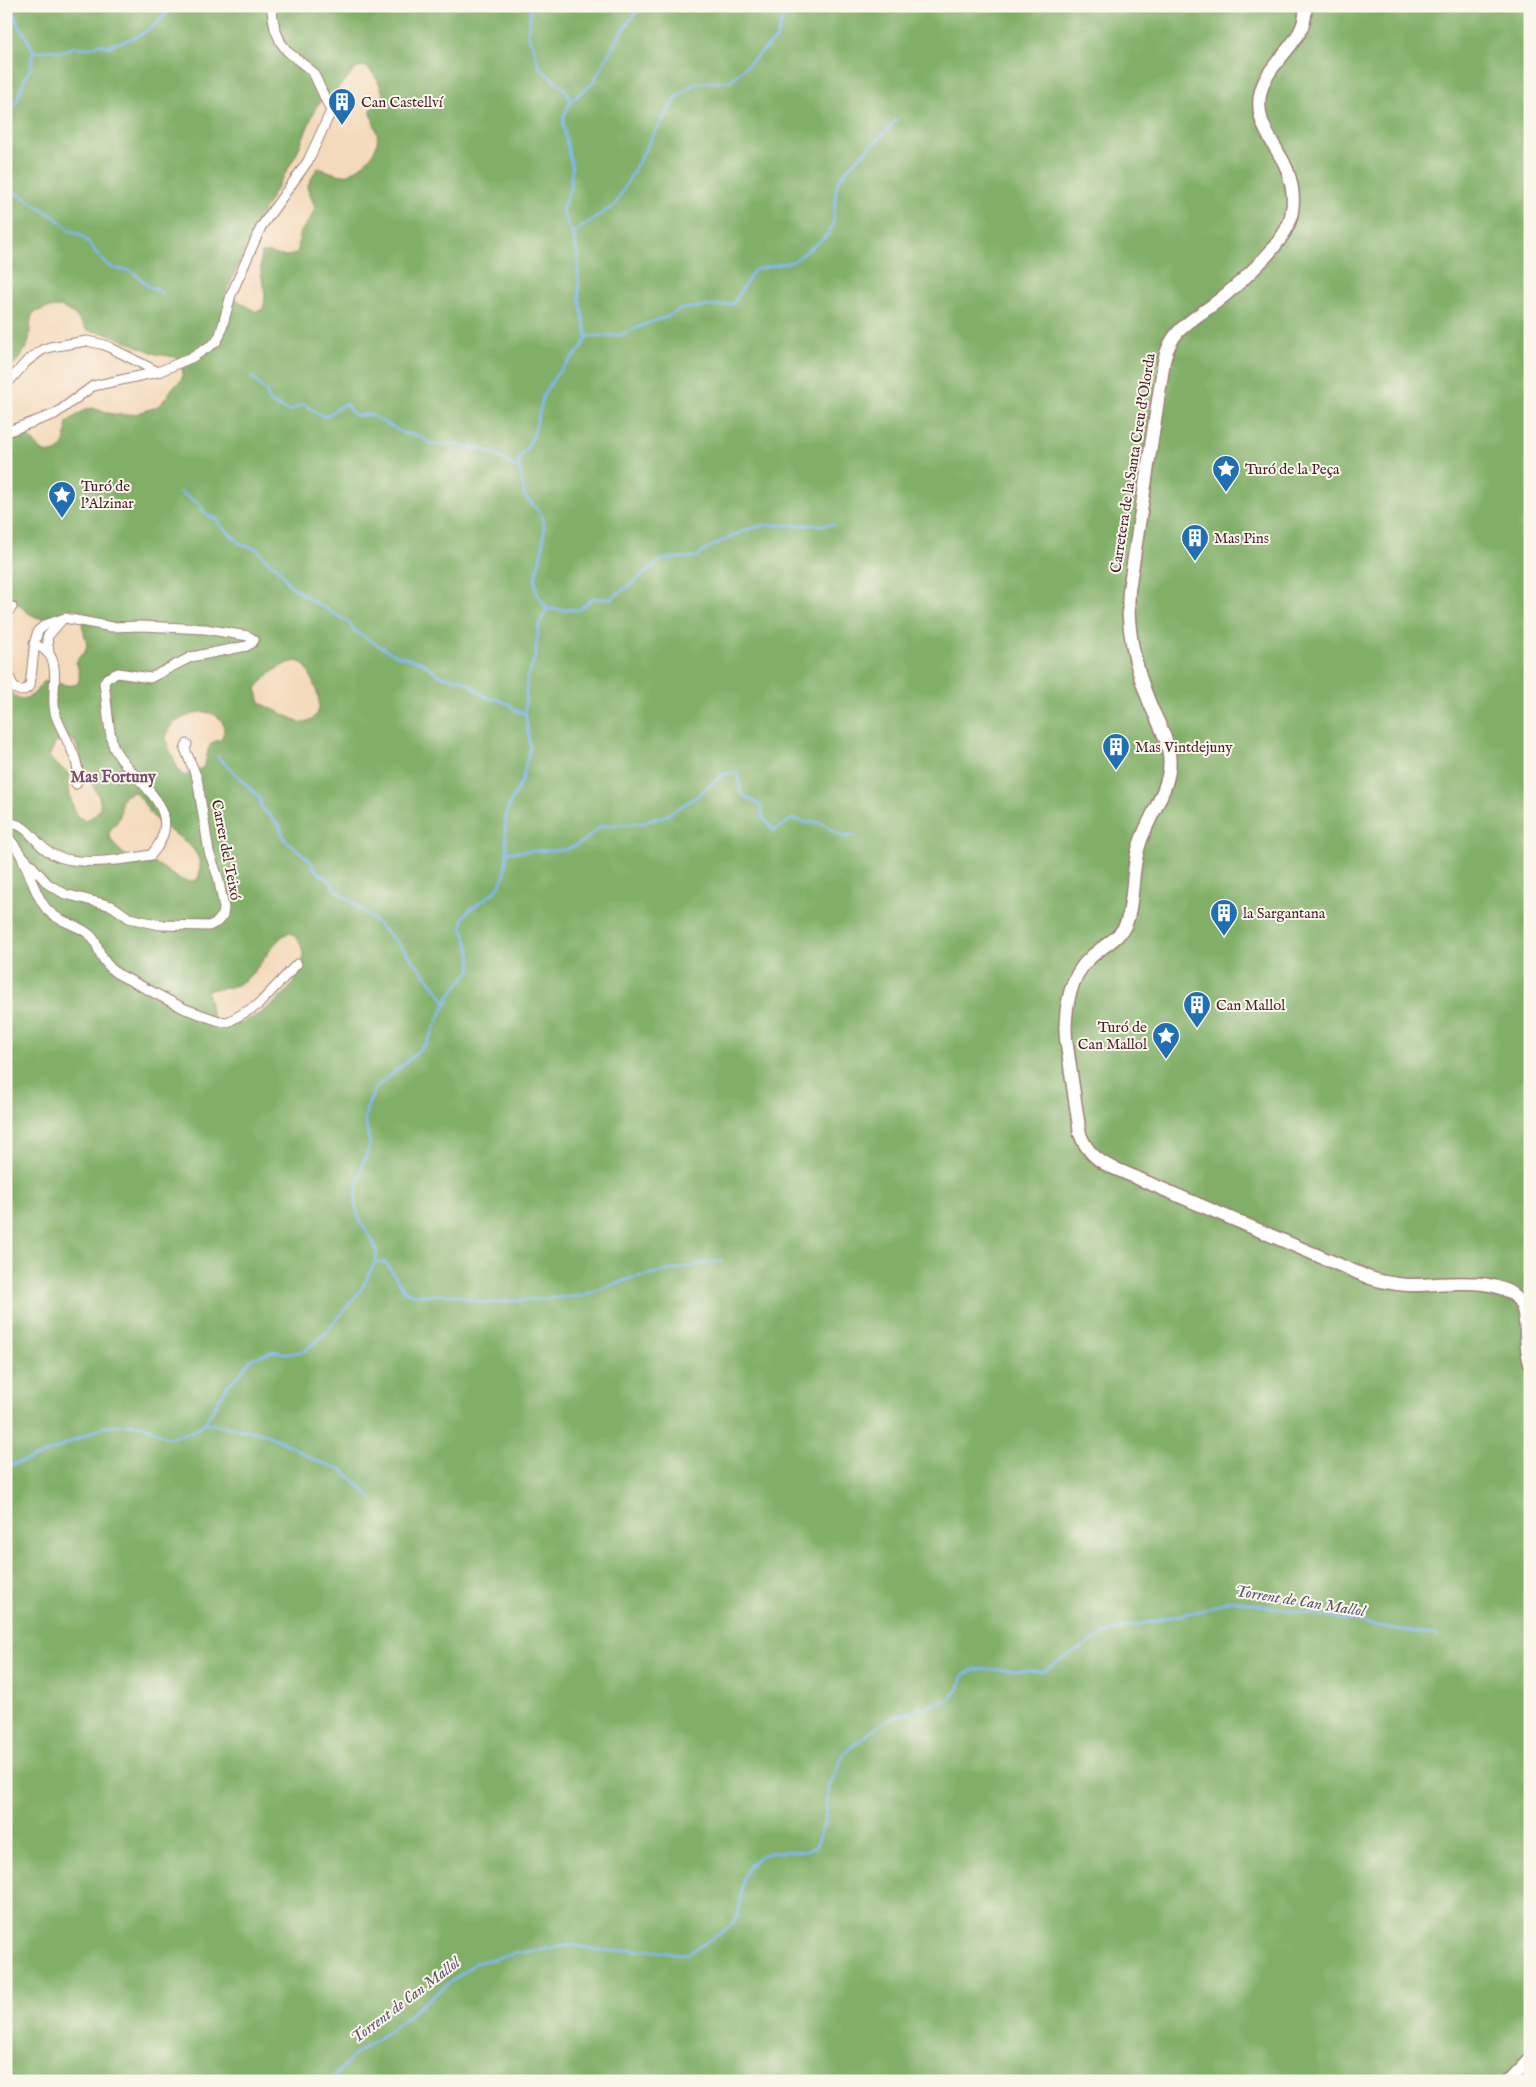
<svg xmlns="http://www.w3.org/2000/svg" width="1536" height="2087" font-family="'IM FELL English',serif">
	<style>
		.forest { fill: #81af67; stroke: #666749; fill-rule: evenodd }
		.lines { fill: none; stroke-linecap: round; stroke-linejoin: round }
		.stream { stroke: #81b8f1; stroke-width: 2.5 }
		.minor-casing { stroke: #9f7c74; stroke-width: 11 }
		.secondary-casing { stroke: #9f7c74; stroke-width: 15 }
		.minor { stroke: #fff; stroke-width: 9 }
		.secondary { stroke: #fff; stroke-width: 12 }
		.labels { text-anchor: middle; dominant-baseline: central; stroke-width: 4; stroke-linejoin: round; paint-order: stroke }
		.poi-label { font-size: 15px; fill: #4a1f2b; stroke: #fbf7ec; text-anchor: start }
		.street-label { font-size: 15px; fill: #4a1f2b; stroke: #fbf7ec }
		.neighbourhood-label { font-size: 16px; font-weight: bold; fill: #764d6e; stroke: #fbf7ec }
		.water-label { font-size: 16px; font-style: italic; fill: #5d5570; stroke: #fbf7ec }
	</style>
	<rect width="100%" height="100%" fill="#fbf7ec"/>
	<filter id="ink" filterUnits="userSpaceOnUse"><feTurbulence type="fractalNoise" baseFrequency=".02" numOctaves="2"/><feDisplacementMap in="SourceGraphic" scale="10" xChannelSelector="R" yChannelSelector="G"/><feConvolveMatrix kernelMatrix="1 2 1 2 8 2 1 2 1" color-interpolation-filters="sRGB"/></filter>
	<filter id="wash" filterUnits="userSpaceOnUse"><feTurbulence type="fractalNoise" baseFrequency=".0096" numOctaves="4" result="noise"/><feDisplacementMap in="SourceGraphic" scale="20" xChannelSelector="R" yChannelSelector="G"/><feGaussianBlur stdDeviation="1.12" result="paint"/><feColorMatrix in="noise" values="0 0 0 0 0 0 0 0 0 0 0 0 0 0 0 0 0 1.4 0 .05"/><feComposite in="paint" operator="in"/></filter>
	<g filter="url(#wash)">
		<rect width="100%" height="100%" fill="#f4dabc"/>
		<path class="forest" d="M6,6H1530V2081H6V685L14,696L20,699C36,698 35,689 45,681C62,682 89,698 76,662L80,656L85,652L87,645L79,611L74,608C64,610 56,615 47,618C31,622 18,601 6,594V441L25,435C32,438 34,443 39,448C42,451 46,453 50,453C67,453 65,434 67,422L86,409L93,408L107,413L121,415L135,414L156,407L162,403L174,386L180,382L183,376L182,368L175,357L156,354L109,334L87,330L74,314L61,307L46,308L33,313C29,322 31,330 29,340C27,352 14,364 6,373ZM365,66C375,73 385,90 383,102L371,109C371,119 375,124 377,132C381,152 362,168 346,175C335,175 328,170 317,168L307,187L315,207C312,218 307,223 301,231C295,241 306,256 284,256C276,256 271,251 262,253C256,273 270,291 263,309L256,312L226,293L255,225L296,155L316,107L321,101L334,95L337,89L358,67ZM297,661C307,665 309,672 313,682C320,699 326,717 302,723L260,703L256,688C268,676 279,663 297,661ZM199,712C217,711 230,722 221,740C205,741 209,755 204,767L184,776C177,770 176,763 172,755C157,729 175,719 199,712ZM68,738L75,742C80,752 81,765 87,775C95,792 113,808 86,820L79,818C71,807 67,788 70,775C63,768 54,765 49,756L55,743ZM134,792C144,799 147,811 156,820C172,836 209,846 198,879C180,888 169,868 153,863C148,861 142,862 137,861C125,857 110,844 109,832C112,827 117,823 119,818C124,806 115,797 134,792ZM290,932C335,967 253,1032 217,1026L211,1012L207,990C216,989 226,989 234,986C262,975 268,941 290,932Z"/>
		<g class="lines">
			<g class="stream">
				<path d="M12,6L18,25L26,36L34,52"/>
				<path d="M531,6L528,35L535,51L539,67L566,90L571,101"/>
				<path d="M34,52L50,50L61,52L74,47L91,48L99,44L111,47L112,44C146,37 151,28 175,6"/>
				<path d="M6,117C17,106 20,92 25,78C27,74 30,71 31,67C33,62 30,58 34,52"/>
				<path d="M6,186C10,192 17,193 23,197C39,208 57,216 70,231C89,233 96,260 113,268C118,271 123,269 128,270C137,273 143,282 150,287C155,290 159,289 163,294"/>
				<path d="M573,233L615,205L652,137L678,96L696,83L730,81L776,39L787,6"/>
				<path d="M587,337L620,335L651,322L667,317L681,309L733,304L754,270L794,261L829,234L833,223L837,183L849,167L886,132L896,120"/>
				<path d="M251,376L267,393L269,402L290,411L303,404L324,417C334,414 337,405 346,404L352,413L357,416L369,414L403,433L421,436C432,450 448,442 463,445L467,449L471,447L486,450L497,455L518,469"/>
				<path d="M180,492L200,504L205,514L217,519L219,524L241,544L257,549L270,564C280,566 283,576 289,584C291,586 314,603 318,604L348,622L355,631L386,650L396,655L421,662L436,672L437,675L463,680L489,699H496L511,705L514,710L526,714"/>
				<path d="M547,609L579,610L593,598L611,599L663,559L696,557L710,547L745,530L765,525H834"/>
				<path d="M217,756L260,798L261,807L279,825L285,840L311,861L313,868L332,883L333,888C376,918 416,959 446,1002"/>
				<path d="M507,852L565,850L583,842L601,826L643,823L667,815L699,795L723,774L738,772L741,794L760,805L762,816L774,831L793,819L807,823L820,822L843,837L856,835"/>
				<path d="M375,1262L386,1263L405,1291L414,1295H456L485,1303L581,1296L632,1278L722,1260"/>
				<path d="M205,1423L263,1433L291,1446L314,1460L343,1470L372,1499"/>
				<path d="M6,1466L38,1457L105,1426L130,1424L146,1426L168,1438L191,1432L205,1423L228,1385L240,1374L251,1359L274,1351L289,1354L305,1351L323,1336L361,1290L376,1260L377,1252L374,1243L360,1221L355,1203L361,1169L370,1145L365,1120L366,1110L376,1087L402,1066L427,1043L450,995L471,969L470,951L462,926L463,918L468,911L496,891L504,877L507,852L505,826L507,810L522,780L530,747L525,710L527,678L535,658L539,625L547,609L537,593L535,580L543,545L544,522L537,509L525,497L518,462L533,437L544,393L557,374L581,349L587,337L579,298L578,259L574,237L562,210L570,190L572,168L563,126L564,115L571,101L593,83L614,44L640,6"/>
				<path d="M330,2081L353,2056L386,2033L475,1963L518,1953L572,1945L606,1951L647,1950L679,1954L689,1953L729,1928L738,1915L743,1877L750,1865L760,1856L772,1852L805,1851L816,1847L825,1821L829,1787L844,1753L878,1726L902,1714L948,1700L958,1690L964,1674L976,1669L1043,1671L1110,1631L1203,1610L1230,1600L1436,1636"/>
			</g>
		</g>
	</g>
	<g filter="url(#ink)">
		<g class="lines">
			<defs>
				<g id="minor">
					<path d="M6,385L26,362L42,350L50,347L87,341L105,345L158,372"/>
					<path d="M6,432L55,414L93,386L158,372L193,357L216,342L220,335L231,295L261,227L308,161L331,111L313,72L288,52L281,43L275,29L271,6"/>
					<path d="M6,614L12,607"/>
					<path d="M34,644C43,648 50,652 53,662C58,679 50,699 56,716C62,734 85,765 76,784"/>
					<path d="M49,653L47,637L61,621"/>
					<path d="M6,670L14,688L21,691L26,689L30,686L35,641L38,631L45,625L65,618L112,627L141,626L205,629L248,636L254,640L252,643L247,646L191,657L150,678L118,673L107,678L104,683C107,700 108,733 114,748C130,782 192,808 151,855C124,860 72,868 49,852C31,840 31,825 6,822"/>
					<path d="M6,836C27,854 29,885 45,907C57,923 77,923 90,935C97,941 97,948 101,955C105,963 110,968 116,973L185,1009L219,1021L228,1022L258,1005L297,964"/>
					<path d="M20,853L48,884L65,894L112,906L129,918L160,925L209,926L217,922L223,915L224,908L218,877L209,852L197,778L185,749L187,744"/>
				</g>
				<g id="secondary">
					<path d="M1305,6C1309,42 1266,60 1260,95C1256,120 1268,134 1279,154C1292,174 1297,201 1289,223C1280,248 1236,287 1214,304C1190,322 1171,329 1164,361L1129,590C1126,630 1135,667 1150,704C1157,721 1167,736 1169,754C1174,784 1149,815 1140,843C1131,868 1135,896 1127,921C1121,939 1103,945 1090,958C1069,977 1064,1012 1066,1039L1080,1134C1086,1150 1095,1159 1109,1166L1370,1278C1382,1282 1395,1284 1408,1285C1438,1286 1507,1272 1522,1306C1528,1323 1524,1344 1530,1363"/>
					<path d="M1509,2081L1530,2059"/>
				</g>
			</defs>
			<use href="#minor" class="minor-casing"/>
			<use href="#secondary" class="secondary-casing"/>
			<use href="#minor" class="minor"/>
			<use href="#secondary" class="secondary"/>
		</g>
	</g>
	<defs>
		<symbol id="building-pin" viewBox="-11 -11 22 30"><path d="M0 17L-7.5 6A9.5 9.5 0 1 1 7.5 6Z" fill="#1f6fb2" stroke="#fbf7ec"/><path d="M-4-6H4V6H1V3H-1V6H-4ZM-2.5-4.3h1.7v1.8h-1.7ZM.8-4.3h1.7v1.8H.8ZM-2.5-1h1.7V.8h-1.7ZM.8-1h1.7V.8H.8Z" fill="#fff"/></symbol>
		<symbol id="sight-pin" viewBox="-11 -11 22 30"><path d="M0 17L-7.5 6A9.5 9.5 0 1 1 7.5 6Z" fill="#1f6fb2" stroke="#fbf7ec"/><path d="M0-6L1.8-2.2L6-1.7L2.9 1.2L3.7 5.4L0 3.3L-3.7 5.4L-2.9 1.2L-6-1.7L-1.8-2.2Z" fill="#fff"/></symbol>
	</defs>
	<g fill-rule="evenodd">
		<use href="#building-pin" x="326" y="86" width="32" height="43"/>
		<use href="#sight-pin" x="1210" y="453" width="32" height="43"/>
		<use href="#sight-pin" x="46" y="479" width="32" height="43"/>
		<use href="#building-pin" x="1179" y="522" width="32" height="43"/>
		<use href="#building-pin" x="1100" y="731" width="32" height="43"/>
		<use href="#building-pin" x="1208" y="897" width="32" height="43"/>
		<use href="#building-pin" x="1181" y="989" width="32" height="43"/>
		<use href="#sight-pin" x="1150" y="1020" width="32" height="43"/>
	</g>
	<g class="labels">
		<g class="poi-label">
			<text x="361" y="102">Can Castellví</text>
			<text x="1245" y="469">Turó de la Peça</text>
			<text x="81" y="486">Turó de<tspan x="81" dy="17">l'Alzinar</tspan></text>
			<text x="1214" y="538">Mas Pins</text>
			<text x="1135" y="747">Mas Vintdejuny</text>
			<text x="1243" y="913">la Sargantana</text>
			<text x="1216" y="1005">Can Mallol</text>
			<text x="1147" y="1027" text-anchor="end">Turó de<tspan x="1147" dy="17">Can Mallol</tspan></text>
		</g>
		<g class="street-label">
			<text transform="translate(1133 463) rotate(-81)">Carretera de la Santa Creu d'Olorda</text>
			<text transform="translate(226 850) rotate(79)">Carrer del Teixó</text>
		</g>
		<g class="neighbourhood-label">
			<text x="113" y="778">Mas Fortuny</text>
		</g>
		<g class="water-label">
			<text transform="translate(1300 1602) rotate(9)">Torrent de Can Mallol</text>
			<text transform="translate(406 2001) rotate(-37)">Torrent de Can Mallol</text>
		</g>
	</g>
	<rect width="1536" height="2087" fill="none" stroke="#fbf7ec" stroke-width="25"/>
</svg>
